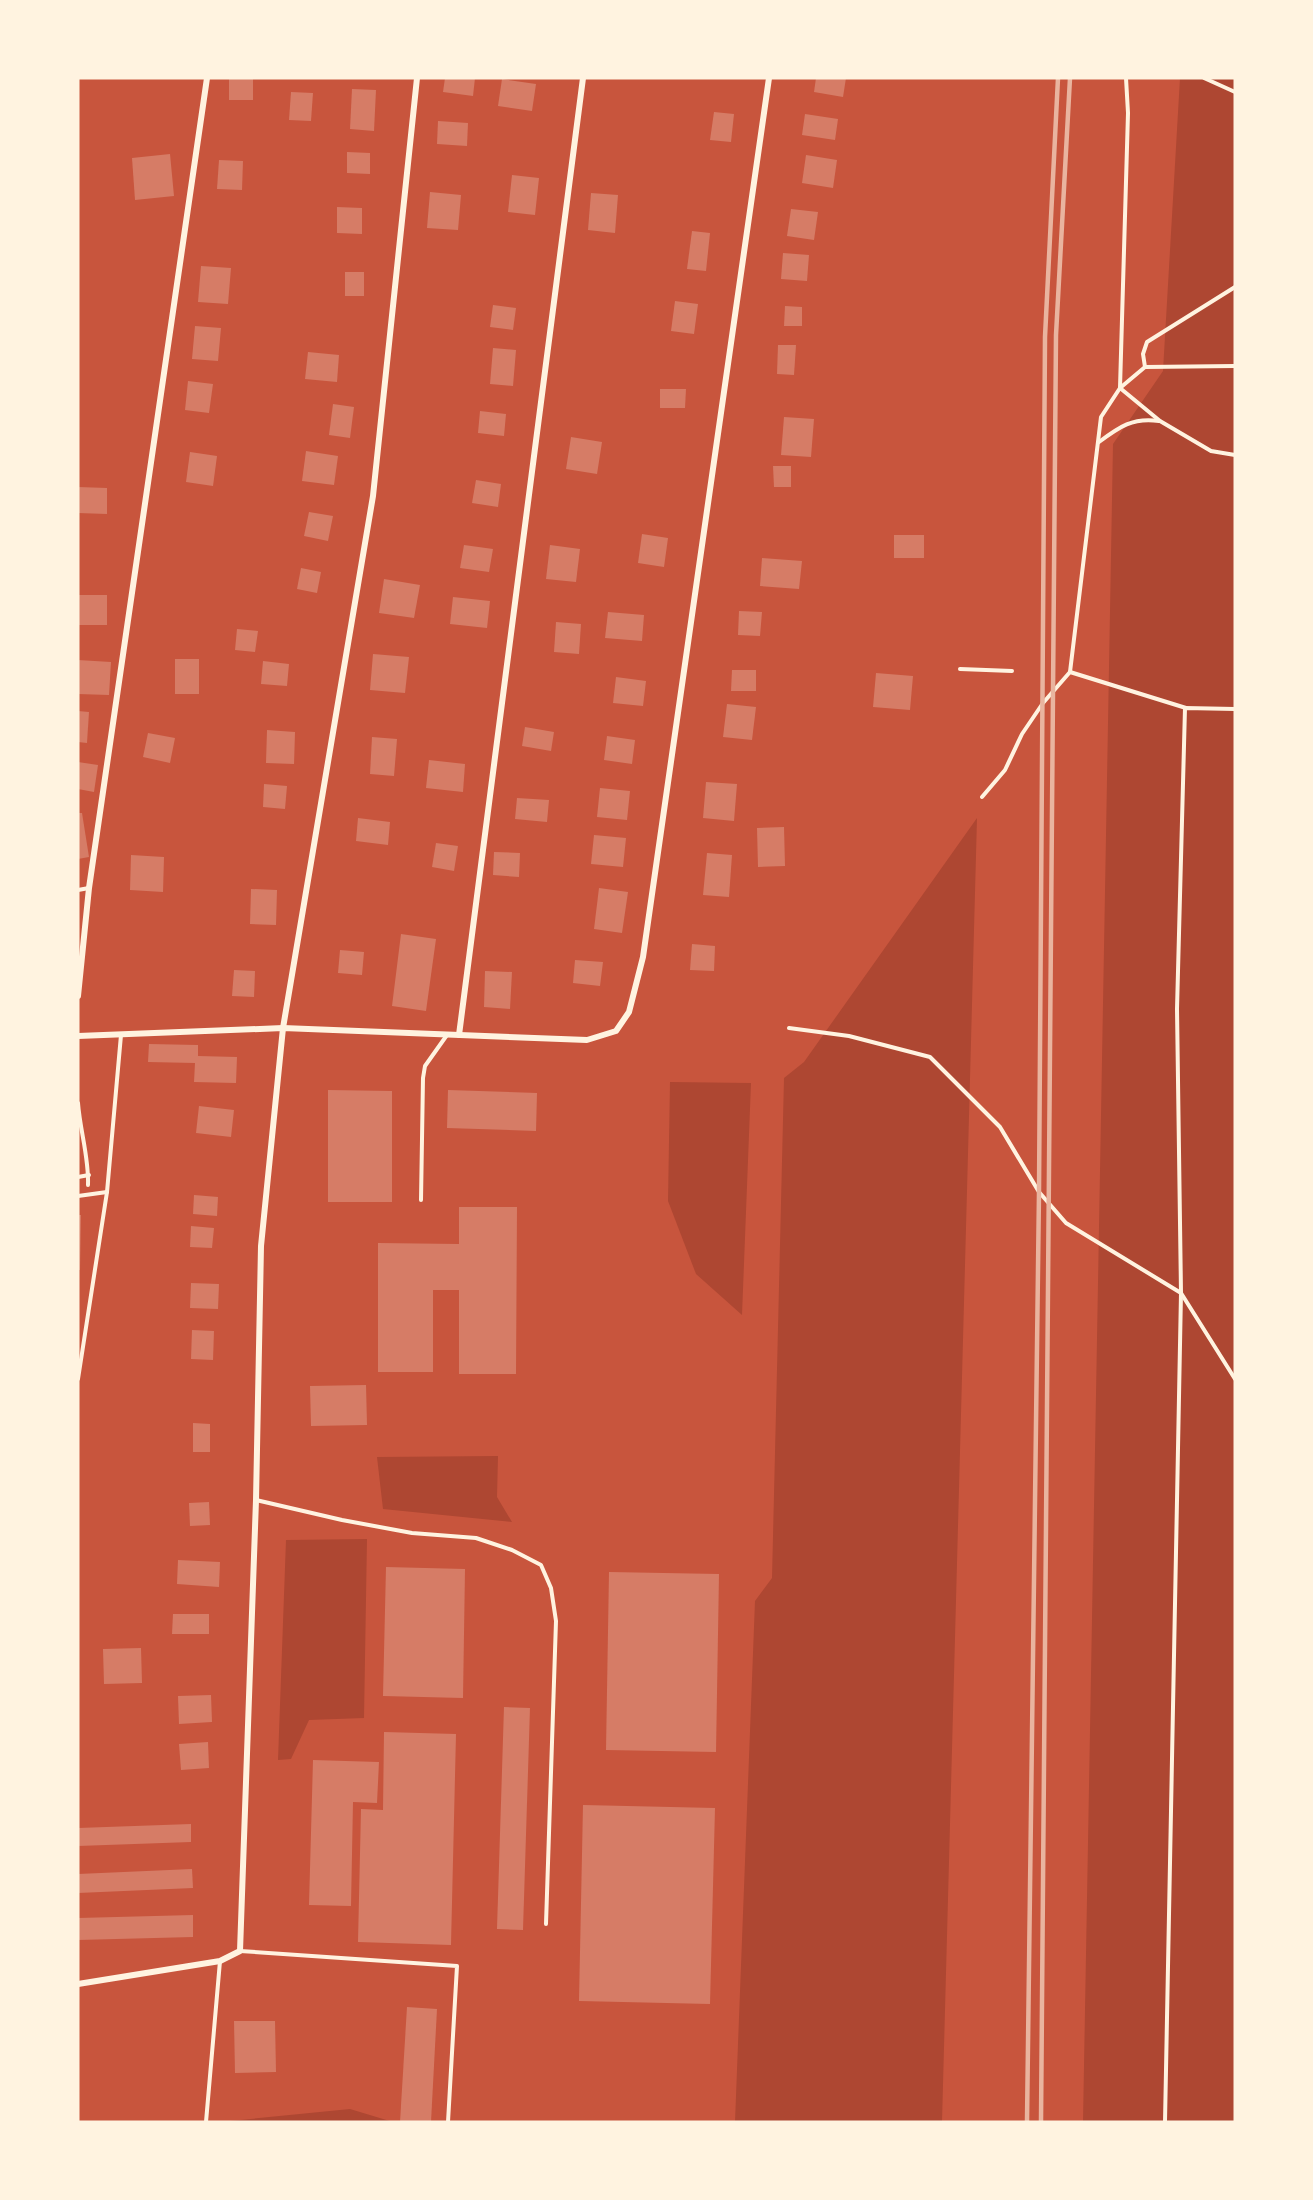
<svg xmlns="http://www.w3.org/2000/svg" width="1313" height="2200" font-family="'Golos Text',sans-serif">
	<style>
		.green { fill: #ae4732 }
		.building { fill: #d67c66 }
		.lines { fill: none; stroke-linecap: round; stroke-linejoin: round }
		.path { stroke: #fff3e0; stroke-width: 4 }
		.service { stroke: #fff3e0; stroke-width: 4 }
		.minor { stroke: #fff3e0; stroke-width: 6 }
		.rail { stroke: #e9b49f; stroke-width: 4.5 }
	</style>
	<rect width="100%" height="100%" fill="#c8553d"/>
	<g class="green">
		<path d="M1180,78H1235V2122H1083L1113,444L1163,371Z"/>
		<path d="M977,818L942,2122H735L755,1601L772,1578L784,1078L804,1062Z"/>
		<path d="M670,1082L751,1083L742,1315L696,1274L668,1201Z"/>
		<path d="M498,1456L497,1497L512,1522L383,1509L377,1457Z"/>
		<path d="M367,1539L364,1718L309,1720L291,1759L278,1760L286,1540Z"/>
		<path d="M350,2109L393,2122H220Z"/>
	</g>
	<g class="building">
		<rect x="229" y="78" width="24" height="22"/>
		<path d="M445,78H475L473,96L443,92Z"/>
		<path d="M816,78H846L843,97L814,92Z"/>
		<path d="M502,79L536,84L532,111L498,106Z"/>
		<path d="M352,89L376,90L374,131L350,129Z"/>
		<path d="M291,92L313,93L311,121L289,120Z"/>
		<path d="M714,112L734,114L731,142L710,140Z"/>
		<path d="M805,114L838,119L835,140L802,135Z"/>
		<path d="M438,121L468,123L467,146L437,144Z"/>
		<path d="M347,152L370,153V174L347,173Z"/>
		<path d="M170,154L174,196L135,200L132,158Z"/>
		<path d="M806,155L837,160L833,188L802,183Z"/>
		<path d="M219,160L243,161L242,190L217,189Z"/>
		<path d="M512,175L539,178L535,215L508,212Z"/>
		<path d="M430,192L461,195L458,230L427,228Z"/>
		<path d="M591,193L618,195L615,233L588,230Z"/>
		<path d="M337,207L362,208V234L337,233Z"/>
		<path d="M791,209L818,212L814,240L787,236Z"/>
		<path d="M692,231L710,233L706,271L687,269Z"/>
		<path d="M783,253L809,255L807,281L781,279Z"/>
		<path d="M201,266L231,268L228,304L198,302Z"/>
		<rect x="345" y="272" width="19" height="24"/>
		<path d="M675,301L698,304L694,334L671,331Z"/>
		<path d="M493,305L516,308L513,330L490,327Z"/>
		<path d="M785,306L802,307V326H784Z"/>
		<path d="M195,326L221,328L218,361L192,359Z"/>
		<path d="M778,345H796L794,375L777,374Z"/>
		<path d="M493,348L516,350L513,386L490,384Z"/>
		<path d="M308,352L339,355L337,382L305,379Z"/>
		<path d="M188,381L213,384L209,413L185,410Z"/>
		<path d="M660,389H686L685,408H660Z"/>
		<path d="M333,404L354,407L350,438L329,435Z"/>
		<path d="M480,411L506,414L504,436L478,433Z"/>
		<path d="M784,417L814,419L811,457L781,455Z"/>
		<path d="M571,437L602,442L597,474L566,469Z"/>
		<path d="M306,451L338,456L334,485L302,481Z"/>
		<path d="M190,452L217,456L213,486L186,482Z"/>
		<path d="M773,466H791V487H774Z"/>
		<path d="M476,480L501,484L498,507L472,503Z"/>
		<path d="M78,487L107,488V514L78,513Z"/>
		<path d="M309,512L333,516L328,541L304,536Z"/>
		<path d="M642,534L668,538L664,567L638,563Z"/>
		<rect x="894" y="535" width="30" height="23"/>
		<path d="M464,545L493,549L489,572L460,568Z"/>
		<path d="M550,545L580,549L576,582L546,579Z"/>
		<path d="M762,558L802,561L799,589L760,586Z"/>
		<path d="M301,568L321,572L317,593L297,589Z"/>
		<path d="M384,579L420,585L414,618L379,613Z"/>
		<rect x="78" y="595" width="29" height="30"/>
		<path d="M453,597L490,601L487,628L450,624Z"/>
		<path d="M739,611L762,612L760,636L738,635Z"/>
		<path d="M608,612L644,615L642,641L605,638Z"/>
		<path d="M556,622L581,624L579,654L554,652Z"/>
		<path d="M237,629L258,631L255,652L235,650Z"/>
		<path d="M373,654L409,657L405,693L370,690Z"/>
		<rect x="175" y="659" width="24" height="35"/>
		<path d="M78,660L111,662L109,695L78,694Z"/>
		<path d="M263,661L289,664L287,686L261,684Z"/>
		<path d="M732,670H756V691H731Z"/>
		<path d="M876,673L913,676L910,710L873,707Z"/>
		<path d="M616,677L646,681L643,706L613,703Z"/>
		<path d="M727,704L756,707L752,740L723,737Z"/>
		<path d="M78,711L89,712L87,743L78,742Z"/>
		<path d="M525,727L554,732L551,751L522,746Z"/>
		<path d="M267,730L295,732L294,764L266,763Z"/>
		<path d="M148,733L175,738L170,763L143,757Z"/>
		<path d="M607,736L635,740L632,764L604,760Z"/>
		<path d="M372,737L397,739L394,776L370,774Z"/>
		<path d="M429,760L465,764L463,792L426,788Z"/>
		<path d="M78,762L98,765L94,792L78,789Z"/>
		<path d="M706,782L737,784L734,821L703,818Z"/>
		<path d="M264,784L287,786L285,809L263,807Z"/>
		<path d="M600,788L630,791L627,820L597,817Z"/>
		<path d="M517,798L549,800L547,822L515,819Z"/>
		<path d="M78,813H82L89,857L78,859Z"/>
		<path d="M358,818L390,822L388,845L356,841Z"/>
		<path d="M784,827L785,866L758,867L757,828Z"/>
		<path d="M594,835L626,838L623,867L591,864Z"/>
		<path d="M436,843L458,846L454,871L432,867Z"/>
		<path d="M494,852L520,853L519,877L493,875Z"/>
		<path d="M707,853L732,855L729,897L703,895Z"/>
		<path d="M131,855L164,857L163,892L130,890Z"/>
		<path d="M599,888L628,892L622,933L594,929Z"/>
		<path d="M251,889L277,890L276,925L250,924Z"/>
		<path d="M401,934L436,939L426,1011L392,1006Z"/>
		<path d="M692,944L715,946L714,971L690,970Z"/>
		<path d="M340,950L364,952L362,975L338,973Z"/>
		<path d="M575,960L603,962L600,986L573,983Z"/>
		<path d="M234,970L255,971L254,997L232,996Z"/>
		<path d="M485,971L512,972L510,1009L484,1007Z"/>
		<path d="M149,1044L198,1045V1056L237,1057L236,1083L194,1082L195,1063L148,1062Z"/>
		<path d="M328,1090L392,1091V1202H328Z"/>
		<path d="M448,1090L537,1093L536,1131L447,1128Z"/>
		<path d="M199,1106L234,1110L231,1137L196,1133Z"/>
		<path d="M194,1195L218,1197L217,1216L193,1214Z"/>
		<path d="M459,1207H517L516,1374H459V1290H433V1372H378V1243L459,1244Z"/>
		<path d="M78,1215H81L80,1270H78Z"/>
		<path d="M191,1226L214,1228L212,1248L190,1247Z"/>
		<path d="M191,1283L219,1284L218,1309L190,1308Z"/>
		<path d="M192,1330L214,1331L213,1360L191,1359Z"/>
		<path d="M366,1385L367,1425L311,1426L310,1386Z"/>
		<path d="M193,1423L210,1424V1452H193Z"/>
		<path d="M209,1502L210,1525L190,1526L189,1503Z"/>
		<path d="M178,1560L220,1562L219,1587L177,1584Z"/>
		<path d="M386,1567L465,1569L463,1698L383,1696Z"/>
		<path d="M609,1572L719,1574L716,1752L606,1750Z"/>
		<path d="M173,1614H209V1634H172Z"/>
		<path d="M141,1648L142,1683L104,1684L103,1649Z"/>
		<path d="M211,1695L212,1722L179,1724L178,1696Z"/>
		<path d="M504,1707L530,1708L523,1930L497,1929Z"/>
		<path d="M384,1732L456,1734L451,1945L358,1942L361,1809L383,1810Z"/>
		<path d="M208,1742L209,1768L181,1770L179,1744Z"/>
		<path d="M313,1760L379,1762L377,1803L353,1802L351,1906L309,1905Z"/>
		<path d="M583,1805L715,1808L710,2004L579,2001Z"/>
		<path d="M191,1824V1842L78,1846V1828Z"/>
		<path d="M192,1869L193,1888L78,1893V1874Z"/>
		<path d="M193,1915V1937L78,1940V1918Z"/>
		<path d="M407,2007L437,2009L431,2122H400Z"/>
		<path d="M234,2021H275L276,2072L235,2073Z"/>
	</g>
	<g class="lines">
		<g class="path">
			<path d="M1126,78L1128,113L1120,388L1160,421L1211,451L1235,455"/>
			<path d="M1204,78L1235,92"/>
			<path d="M1145,367L1143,354L1147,342L1235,287"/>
			<path d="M1099,442C1119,427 1133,417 1159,421"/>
			<path d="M1070,672L1186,708"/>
			<path d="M982,797L1005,770L1022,734L1043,703L1070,672L1101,417L1120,388L1145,367L1235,366"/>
			<path d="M789,1028L849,1036L930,1057L1000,1127L1039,1192L1066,1223L1181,1293L1235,1379"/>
			<path d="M78,1103C80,1131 89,1157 88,1185"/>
			<path d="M78,1177L89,1175"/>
			<path d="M1165,2122L1181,1293L1177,1009L1185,708L1235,709"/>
		</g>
		<g class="service">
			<path d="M960,669L1012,671"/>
			<path d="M78,890L89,888"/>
			<path d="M78,1196L107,1192"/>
			<path d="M421,1200L423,1078L425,1066L447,1035"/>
			<path d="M78,1379L107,1192L121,1035"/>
			<path d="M256,1500L342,1520L412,1533L476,1538L512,1550L541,1565L551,1588L556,1621L546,1924"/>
			<path d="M240,1951L457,1966L448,2122"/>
			<path d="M206,2122L220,1961"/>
		</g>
		<g class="minor">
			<path d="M78,996L89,888L207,78"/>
			<path d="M459,1035L583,78"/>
			<path d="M78,1036L283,1028L587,1040L616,1031L629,1012L643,957L769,78"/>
			<path d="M78,1984L220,1961L240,1951L256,1500L261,1246L283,1028L373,496L417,78"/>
		</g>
		<g class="rail">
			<path d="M1027,2122L1039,1192L1045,337L1058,78"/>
			<path d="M1041,2122L1056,335L1070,78"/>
		</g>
	</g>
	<rect width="1313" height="2200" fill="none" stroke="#fff3e0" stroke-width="159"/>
</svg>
